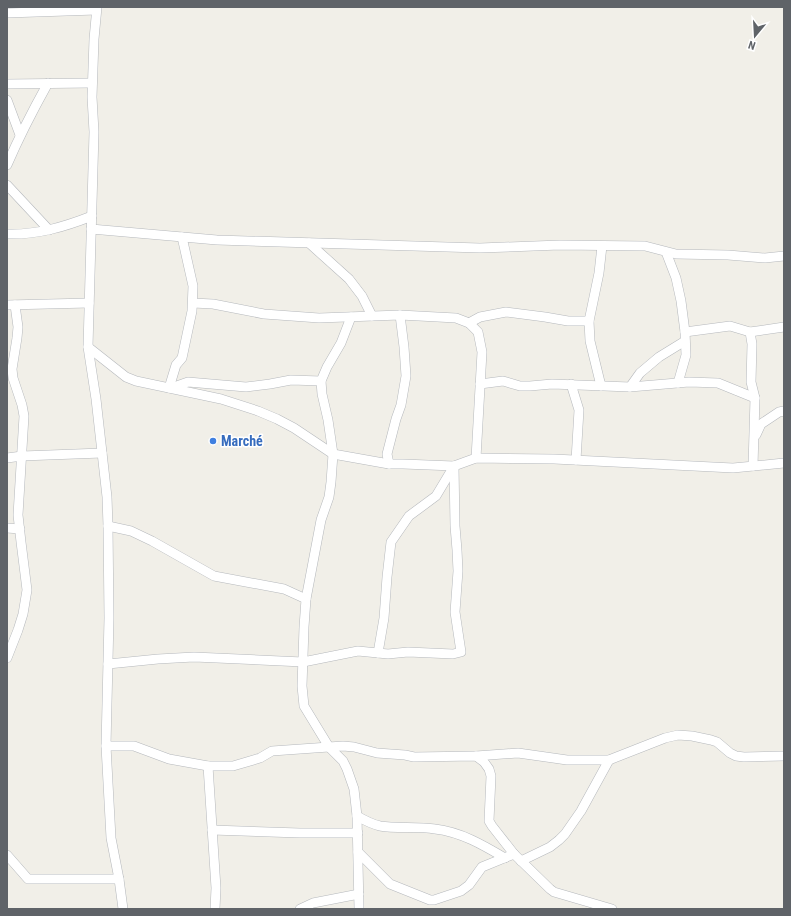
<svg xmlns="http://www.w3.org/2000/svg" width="791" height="916" font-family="'Roboto Condensed',sans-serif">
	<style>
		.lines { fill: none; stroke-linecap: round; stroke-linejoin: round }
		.minor-casing { stroke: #b5b8bc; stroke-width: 10 }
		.minor { stroke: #fff; stroke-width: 9 }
		.shop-dot { fill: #3f7fe0; stroke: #fff; stroke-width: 1.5 }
		.labels { text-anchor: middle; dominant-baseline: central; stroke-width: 3; stroke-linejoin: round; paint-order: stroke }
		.shop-label { font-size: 14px; font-weight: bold; fill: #366cbe; stroke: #fff; text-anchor: start }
	</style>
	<rect width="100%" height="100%" fill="#f1efe8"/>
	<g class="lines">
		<defs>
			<g id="minor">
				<path d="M97,7L94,39L92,97L94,132L88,347L96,399L107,497L108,526L109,618L106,746L111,838L119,879L123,909"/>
				<path d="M7,13L96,10"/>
				<path d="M7,84L92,83"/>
				<path d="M7,100L20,135"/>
				<path d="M7,165C19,137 33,110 48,83"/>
				<path d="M7,185L49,230"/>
				<path d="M91,229L217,240L480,248L560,245L645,246L676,254L728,255L765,258L784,256"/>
				<path d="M7,234C37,235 64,227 92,216"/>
				<path d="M309,243L349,279L362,296L372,316"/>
				<path d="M666,252L676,278L681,301L685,332L686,355L678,383"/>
				<path d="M193,303L213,304L264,314L319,318L400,315L456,318L469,323L478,332L482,352L476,458"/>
				<path d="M7,305L89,303"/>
				<path d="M469,323L480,317L506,312L545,317L568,321H589"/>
				<path d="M685,332L730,326L750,332L752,344L751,382L755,398L753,466"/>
				<path d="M750,332L784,327"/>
				<path d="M88,347L126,377L136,381L221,399L258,411L277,419L294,428L333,454L389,464H403L454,466L476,458L554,459L733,468L784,463"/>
				<path d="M480,384L503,381L520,386H530L552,384L630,387L689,382L718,383L755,398"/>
				<path d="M571,384L579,410L576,460"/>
				<path d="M601,386L590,341L589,321L599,273L602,246"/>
				<path d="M630,387L640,373L659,357L685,341"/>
				<path d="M169,388L176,365L182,358L192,311L193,286L182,237"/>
				<path d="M171,388L188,382L246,387L270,384L291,380L321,381"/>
				<path d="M756,435L761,424L779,412L784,411"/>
				<path d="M7,458L22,456L102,453"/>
				<path d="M389,464L387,454L396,419L401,405L406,376L404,347L400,315"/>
				<path d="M108,526L131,531L152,541L214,576L284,589L306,599L304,627L302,686L304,706L329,747L343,761L347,769L354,789L357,816L359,909"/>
				<path d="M7,528L20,529"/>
				<path d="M306,599L321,520L329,497L331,482L333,454L328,420L322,394L321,381L327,367L341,343L351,317"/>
				<path d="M378,653L384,618L387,577L391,542L409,516L436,496L454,466"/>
				<path d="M7,658L18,630L23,614L27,590L21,542L18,515L24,416L22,405L13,378L12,369L17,338L18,327L15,305"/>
				<path d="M108,664L158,659L194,657L303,662L358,651L388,654L408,652L453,654L461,652L455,612L458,571L457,550L455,526L454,466"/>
				<path d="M106,746H134L169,759L208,766H233L260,758L272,751L343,746L354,747L377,753L405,755L414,757L476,756L484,762L489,769L491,776L489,821L492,826L514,854L550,889L554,892L612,909"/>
				<path d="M476,756L518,753L567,760H609L665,738L678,735L692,736L711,740L717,742L730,753L736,756L744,757L784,756"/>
				<path d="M208,766L216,888L215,909"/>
				<path d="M357,816C364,820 371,824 380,826C396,829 418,826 435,829C461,832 483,845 505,858"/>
				<path d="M212,830L300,833H358"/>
				<path d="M358,852L390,884L430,900H434L461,891L469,885L482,867L514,854"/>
				<path d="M7,855L28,879H119"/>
				<path d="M521,861L550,847L559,840L565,834L581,811L609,760"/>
				<path d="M300,909L313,903L359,894"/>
			</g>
		</defs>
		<use href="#minor" class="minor-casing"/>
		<use href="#minor" class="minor"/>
	</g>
	<circle class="shop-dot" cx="213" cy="441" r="4"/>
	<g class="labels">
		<g class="shop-label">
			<text x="221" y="441">Marché</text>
		</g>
	</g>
	<rect width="791" height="916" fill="none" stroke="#5f6368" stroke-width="16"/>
	<g transform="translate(755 36) rotate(198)" stroke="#ffffff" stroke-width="3" paint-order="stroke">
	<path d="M0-3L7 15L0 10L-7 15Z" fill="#5f6368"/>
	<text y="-6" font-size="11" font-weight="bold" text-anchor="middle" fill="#5f6368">N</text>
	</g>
</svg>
